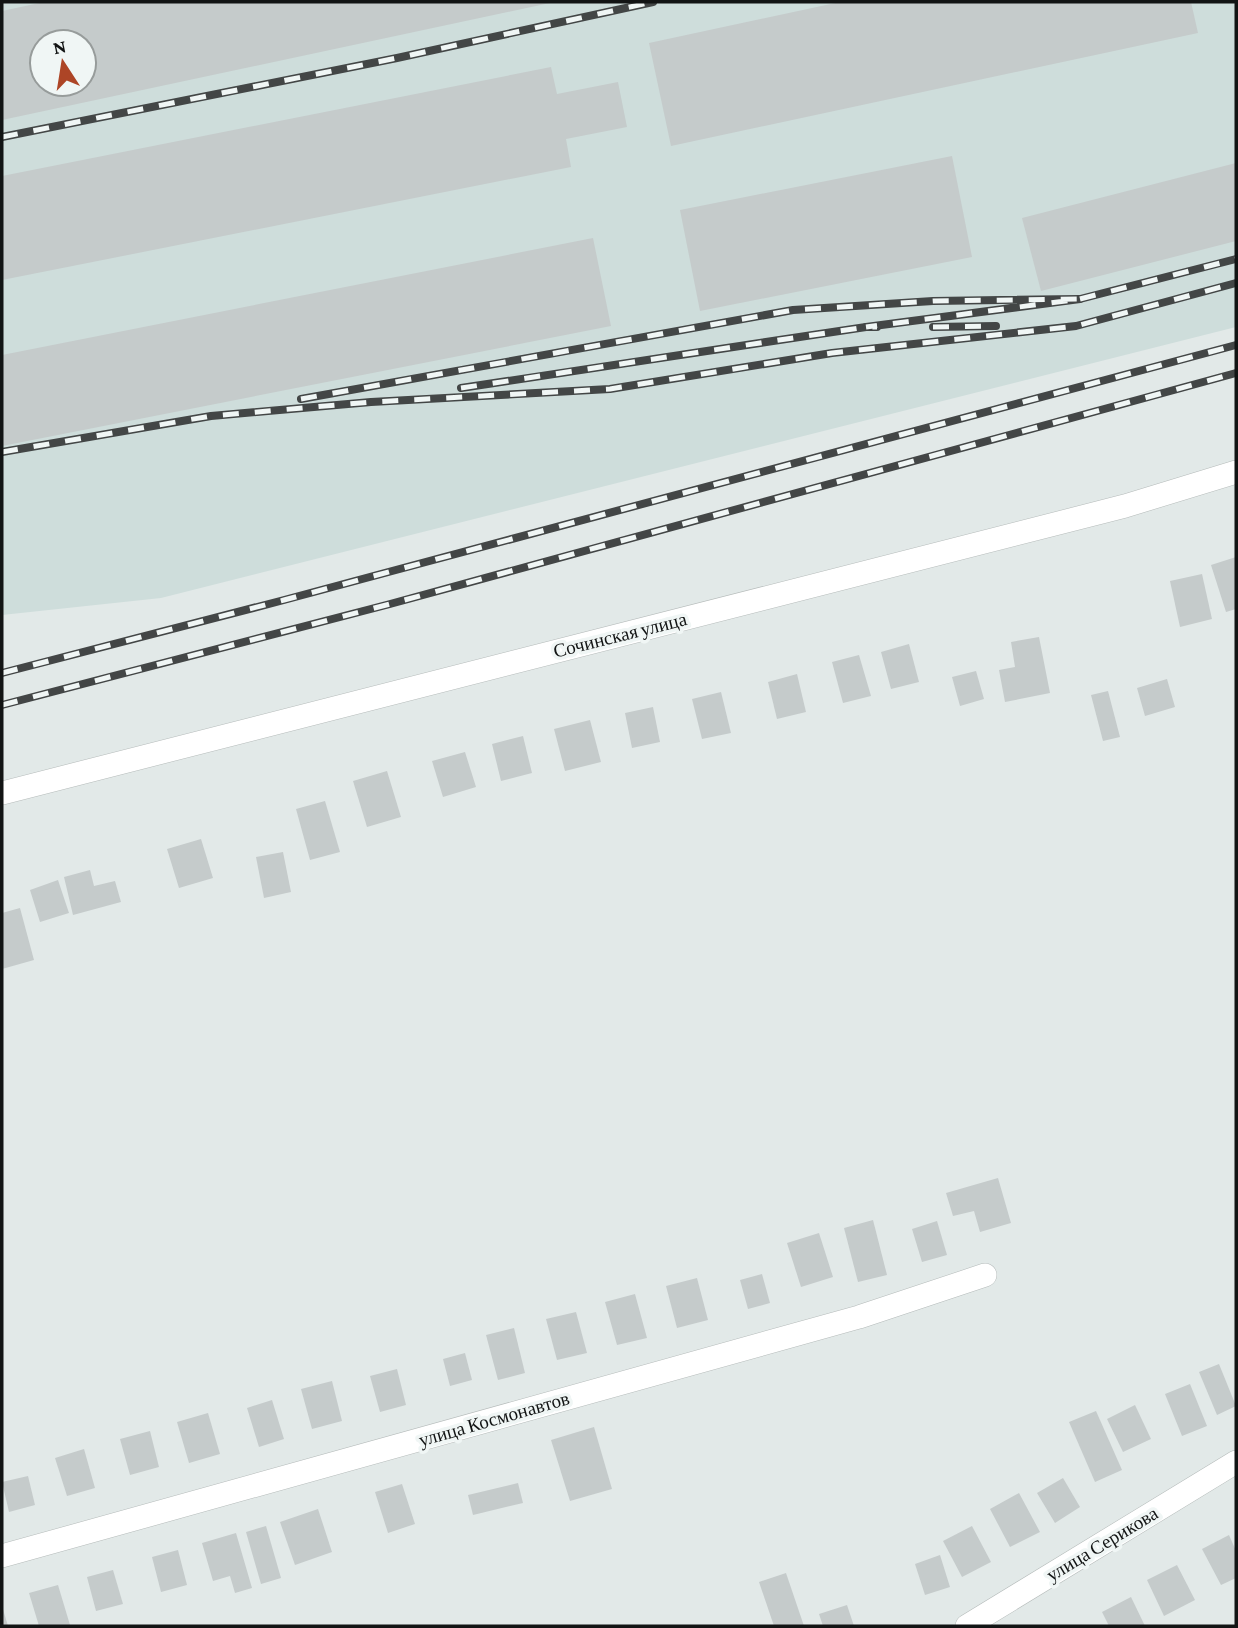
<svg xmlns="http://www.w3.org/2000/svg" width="1238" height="1628" font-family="'Crimson Pro',serif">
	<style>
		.built { fill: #cedddb; fill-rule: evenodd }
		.building { fill: #c5cbcb; fill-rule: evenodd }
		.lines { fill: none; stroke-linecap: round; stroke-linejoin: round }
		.street-casing { stroke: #b5bbba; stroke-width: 24 }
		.street { stroke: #fff; stroke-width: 23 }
		.rail-casing { stroke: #434646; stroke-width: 8 }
		.rail { stroke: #f0f6f5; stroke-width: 5; stroke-dasharray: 16; stroke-linecap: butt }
		.labels { text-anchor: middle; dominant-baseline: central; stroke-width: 7; stroke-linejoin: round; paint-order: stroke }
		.street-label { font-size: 19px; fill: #121414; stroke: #f0f6f5 }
	</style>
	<rect width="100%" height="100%" fill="#e2e9e8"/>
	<path class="built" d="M2,2H1236V327L161,598L2,615ZM42,42H84V84H42Z"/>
	<g class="building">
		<path d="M44,2H549L550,3L2,120V11ZM42,42H84V84H42Z"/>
		<path d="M840,2H1191L1198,33L671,146L649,43Z"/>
		<path d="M551,67L557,94L618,82L627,127L566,139L571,167L2,280V176Z"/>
		<path d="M952,156L972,257L700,311L680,210Z"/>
		<path d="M1236,163V241L1041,291L1022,218Z"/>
		<path d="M593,238L611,326L2,446V355Z"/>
		<path d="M1236,557V609L1226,612L1211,565Z"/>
		<path d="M1202,574L1212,619L1180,627L1170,581Z"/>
		<path d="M1039,637L1050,693L1005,702L999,670L1015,667L1011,642Z"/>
		<path d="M909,644L919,682L891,689L881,652Z"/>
		<path d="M859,655L871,696L843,703L832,662Z"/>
		<path d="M976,671L984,699L960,706L952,677Z"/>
		<path d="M797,674L806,712L777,719L768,682Z"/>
		<path d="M1167,679L1175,707L1145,716L1137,688Z"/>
		<path d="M1108,691L1120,737L1103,741L1091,695Z"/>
		<path d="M721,692L731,733L702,739L692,699Z"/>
		<path d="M653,707L660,742L632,748L625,713Z"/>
		<path d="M590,720L601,762L565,771L554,729Z"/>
		<path d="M523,736L532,773L501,781L492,744Z"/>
		<path d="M465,752L476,787L443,797L432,761Z"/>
		<path d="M387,771L401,817L367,827L353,781Z"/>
		<path d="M325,801L340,852L310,860L296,809Z"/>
		<path d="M201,839L213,878L179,888L167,849Z"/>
		<path d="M283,852L291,892L264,898L256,857Z"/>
		<path d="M90,870L94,886L115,881L121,902L73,915L64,877Z"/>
		<path d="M58,880L69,913L40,922L30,890Z"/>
		<path d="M20,908L34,960L2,969V913Z"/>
		<path d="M998,1178L1011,1223L980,1232L974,1211L953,1216L946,1193Z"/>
		<path d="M873,1220L887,1275L858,1282L844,1228Z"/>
		<path d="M937,1221L947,1255L922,1262L912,1229Z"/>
		<path d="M819,1233L833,1277L801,1287L787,1243Z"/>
		<path d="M762,1274L770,1303L748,1309L740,1280Z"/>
		<path d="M697,1278L708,1320L677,1328L666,1286Z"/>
		<path d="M635,1294L647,1338L617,1345L605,1302Z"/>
		<path d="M576,1312L587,1353L557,1360L546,1319Z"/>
		<path d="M514,1328L525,1373L498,1380L486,1335Z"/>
		<path d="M465,1353L472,1380L450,1386L443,1359Z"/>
		<path d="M1219,1364L1236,1406L1217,1415L1199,1372Z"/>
		<path d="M397,1369L406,1405L380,1412L370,1376Z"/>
		<path d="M332,1381L342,1421L312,1429L301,1389Z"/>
		<path d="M1190,1384L1207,1426L1182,1436L1165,1394Z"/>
		<path d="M272,1400L284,1439L259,1447L247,1408Z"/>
		<path d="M1135,1405L1151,1439L1123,1452L1107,1419Z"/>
		<path d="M1096,1411L1122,1470L1095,1482L1069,1422Z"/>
		<path d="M208,1413L220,1454L189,1463L177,1422Z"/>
		<path d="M594,1427L612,1489L570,1501L551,1440Z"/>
		<path d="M150,1431L159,1467L130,1475L120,1439Z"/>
		<path d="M84,1449L95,1488L67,1496L55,1458Z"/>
		<path d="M28,1476L35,1505L9,1512L2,1482Z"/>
		<path d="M1063,1478L1080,1507L1055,1523L1037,1493Z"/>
		<path d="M518,1483L523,1503L473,1515L468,1495Z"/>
		<path d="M402,1484L415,1524L388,1533L375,1492Z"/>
		<path d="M1019,1493L1040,1532L1010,1547L990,1509Z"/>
		<path d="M318,1509L332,1552L295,1565L280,1522Z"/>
		<path d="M266,1526L281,1578L261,1584L246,1532Z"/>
		<path d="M972,1526L991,1562L962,1577L943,1541Z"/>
		<path d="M236,1533L252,1588L235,1593L230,1576L213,1581L202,1543Z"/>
		<path d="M1229,1535L1236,1551V1578L1221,1585L1202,1549Z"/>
		<path d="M178,1550L187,1585L161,1592L152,1557Z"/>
		<path d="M940,1555L950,1587L925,1595L915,1564Z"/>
		<path d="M1177,1565L1195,1600L1164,1616L1147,1580Z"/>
		<path d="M113,1570L123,1604L96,1611L87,1577Z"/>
		<path d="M786,1573L804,1626H774L759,1582Z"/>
		<path d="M58,1585L70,1625L39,1626L29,1593Z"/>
		<path d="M1131,1597L1145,1626H1109L1102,1612Z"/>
		<path d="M847,1605L854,1626H823L819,1614Z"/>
		<path d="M2,1607V1606L8,1626H2Z"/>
	</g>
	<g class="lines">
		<defs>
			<g id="street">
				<path d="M2,793L1125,506L1236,472"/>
				<path d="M2,1556L859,1317L985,1275"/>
				<path d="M967,1626L1236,1462"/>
			</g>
		</defs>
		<use href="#street" class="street-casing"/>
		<use href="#street" class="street"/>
		<defs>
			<g id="rail">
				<path d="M2,137L397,58L653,2"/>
				<path d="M1080,299L1236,259"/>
				<path d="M933,327L996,326"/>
				<path d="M461,388L866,327H877"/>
				<path d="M301,399L793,310L933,301L1080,299L866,327"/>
				<path d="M2,452L211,416L371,402L610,389L832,353L1076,326L1236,283"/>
				<path d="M2,673L284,600L1236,345"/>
				<path d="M2,705L390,604L1236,373"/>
			</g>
		</defs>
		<use href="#rail" class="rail-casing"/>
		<use href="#rail" class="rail"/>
	</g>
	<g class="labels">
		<g class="street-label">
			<text transform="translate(620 635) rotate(-14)">Сочинская улица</text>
			<text transform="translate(494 1419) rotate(-16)">улица Космонавтов</text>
			<text transform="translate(1102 1544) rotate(-31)">улица Серикова</text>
		</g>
	</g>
	<rect width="1238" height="1628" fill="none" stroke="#121414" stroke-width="7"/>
	<g transform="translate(63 63) rotate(348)"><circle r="33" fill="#f0f6f5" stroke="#979c9b" stroke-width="2"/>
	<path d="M0-5L12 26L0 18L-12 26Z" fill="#ad4526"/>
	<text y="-10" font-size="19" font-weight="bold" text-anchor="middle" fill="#121414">N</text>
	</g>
</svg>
